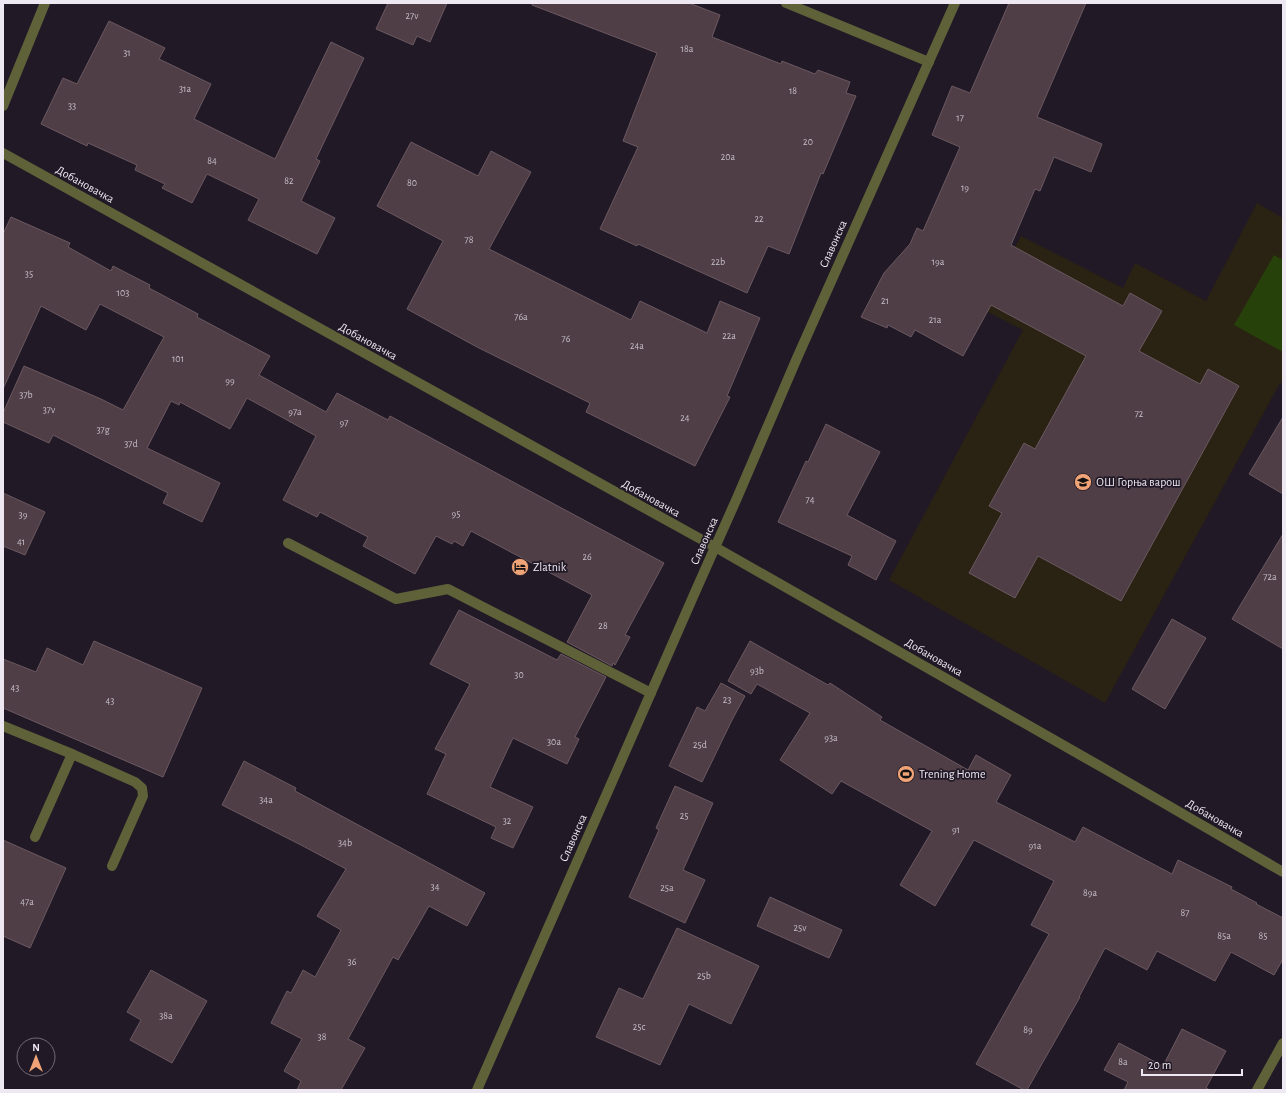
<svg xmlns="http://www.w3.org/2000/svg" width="1286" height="1093" font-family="'Alegreya Sans',sans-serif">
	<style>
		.education { fill: #2a2212 }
		.green { fill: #26420a }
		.building { fill: #4f3e46; stroke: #6b5961 }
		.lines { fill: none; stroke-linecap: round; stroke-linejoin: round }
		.service { stroke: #5f6139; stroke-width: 10 }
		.minor { stroke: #5f6139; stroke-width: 10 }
		.labels { text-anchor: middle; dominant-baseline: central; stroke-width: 3.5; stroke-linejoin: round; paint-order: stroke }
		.number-label { font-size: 10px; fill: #c6bec7 }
		.street-label { font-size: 12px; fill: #eee8f2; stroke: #211926 }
		.poi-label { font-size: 12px; fill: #eee8f2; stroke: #211926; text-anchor: start }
	</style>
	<rect width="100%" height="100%" fill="#211926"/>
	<path class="education" d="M1257,203L1283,218V384L1280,383L1105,703L889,580L1023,330L982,309L1021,236L1123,288L1135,263L1206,301Z"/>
	<path class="green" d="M1274,255L1283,260V352L1234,325Z"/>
	<g class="building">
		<path d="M388,3H447L430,42L417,36L413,45L376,29Z"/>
		<path d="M532,3H689L720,15L712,37L781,64L782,61L815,74L818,70L850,82L846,93L856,96L823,174L821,173L789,254L768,246L747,293L638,244L637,246L600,229L638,147L623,141L657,53L532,5Z"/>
		<path d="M1009,3H1086L1037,117L1102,144L1091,172L1054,157L1040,191L1035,189L1011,245L1123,306L1130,293L1162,311L1139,351L1200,384L1208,369L1239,386L1121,601L1038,556L1015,598L969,573L1002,513L989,506L1024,443L1035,449L1086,356L991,305L963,356L915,330L911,337L888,325L887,328L861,317L884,273L910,244L917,228L923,231L960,147L932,135L952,86L970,93Z"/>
		<path d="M109,21L165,48L159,59L211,84L194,119L275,159L331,42L364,58L316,159L320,161L301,201L335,218L317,254L248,220L259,199L207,174L192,203L162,188L165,184L135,170L137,165L88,143L87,146L41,124L63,78L77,84Z"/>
		<path d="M411,142L478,176L491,151L531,172L489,249L631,320L640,301L707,333L720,301L760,318L727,396L730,397L695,466L586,412L590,403L477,347L407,309L443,241L377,206Z"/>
		<path d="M11,217L70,243L68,247L111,271L113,266L150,285L149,288L198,314L197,317L270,356L259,375L326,412L337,393L388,420L390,416L664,563L625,635L630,637L615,665L613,663L612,666L567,642L592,595L471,531L463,546L454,541L452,544L436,536L415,574L363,546L368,537L320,512L317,517L283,500L316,436L247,398L230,429L180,402L179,405L171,401L147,448L220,483L202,522L163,503L168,493L53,435L49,443L3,422V413L24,366L101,399L123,410L164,337L100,304L86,330L41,306L3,389V234Z"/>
		<path d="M1283,417V494L1249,474Z"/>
		<path d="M826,424L880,452L847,515L896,541L876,580L848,565L852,556L778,522L806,461L808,462Z"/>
		<path d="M3,493L45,512L25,555L3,546Z"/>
		<path d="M1283,534V649L1232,619Z"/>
		<path d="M459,610L557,660L561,654L606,677L575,737L579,739L567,764L513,738L490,787L533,807L513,848L491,838L496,827L427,794L446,754L435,749L470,684L430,664Z"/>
		<path d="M1172,619L1206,638L1165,709L1132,689Z"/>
		<path d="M94,641L202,688L163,777L3,708V659L36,672L47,648L83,665Z"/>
		<path d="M750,641L828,685L830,683L882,717L880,720L968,770L976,755L1011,775L996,802L1075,842L1083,827L1172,874L1178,860L1232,887L1231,889L1257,903L1256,904L1283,918V959L1274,975L1231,952L1215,981L1157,951L1147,970L1105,948L1079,997H1080L1027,1090H1024L976,1064L1049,934L1031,925L1054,881L974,840L935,906L900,885L932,831L841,781L832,794L780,760L810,713L757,684L751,694L728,681Z"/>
		<path d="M721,683L745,696L732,720L702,782L669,766L697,707L705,711Z"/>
		<path d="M244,761L296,788L295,791L485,893L467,926L429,906L398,960L393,957L348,1039L365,1048L341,1090H297L301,1081L284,1071L302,1039L271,1023L287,991L291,993L303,970L315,977L341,930L317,916L346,869L301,845L222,805Z"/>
		<path d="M675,786L713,803L683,870L705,880L685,923L629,897L659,830L656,828Z"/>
		<path d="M3,840L66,868L30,948L3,936Z"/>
		<path d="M770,897L842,930L829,958L757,926Z"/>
		<path d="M677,928L759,966L731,1024L689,1004L660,1065L596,1037L619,988L643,999Z"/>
		<path d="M151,970L207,1001L172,1063L130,1040L141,1020L127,1012Z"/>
		<path d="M1182,1029L1226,1051L1206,1088L1210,1090H1124L1128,1082L1104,1070L1119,1043L1163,1066Z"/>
	</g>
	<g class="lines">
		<g class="service">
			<path d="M288,543L396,599L448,589L651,693"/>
			<path d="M3,726L72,754L135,782L142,788L143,796L112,866"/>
			<path d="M35,837L72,754"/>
		</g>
		<g class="minor">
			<path d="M786,3L929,62"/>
			<path d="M3,106L45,3"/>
			<path d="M3,153L715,547L1105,769L1283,872"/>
			<path d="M477,1090L696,590L737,498L797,358L955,3"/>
			<path d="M1257,1090L1283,1043"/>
		</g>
	</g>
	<defs>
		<symbol id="school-disc" viewBox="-11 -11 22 22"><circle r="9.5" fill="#efa376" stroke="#211926"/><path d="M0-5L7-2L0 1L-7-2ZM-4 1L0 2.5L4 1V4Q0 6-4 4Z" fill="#111"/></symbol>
		<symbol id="hotel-disc" viewBox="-11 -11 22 22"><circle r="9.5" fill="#efa376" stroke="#211926"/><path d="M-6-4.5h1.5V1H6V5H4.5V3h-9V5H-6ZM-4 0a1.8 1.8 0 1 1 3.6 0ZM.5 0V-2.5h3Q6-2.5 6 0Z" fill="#111"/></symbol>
		<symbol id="stadium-disc" viewBox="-11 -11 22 22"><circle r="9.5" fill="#efa376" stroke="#211926"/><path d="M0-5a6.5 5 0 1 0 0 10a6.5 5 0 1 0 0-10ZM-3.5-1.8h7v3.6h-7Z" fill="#111"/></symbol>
	</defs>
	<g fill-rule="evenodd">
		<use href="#school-disc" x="1073" y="472" width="20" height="20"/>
		<use href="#hotel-disc" x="510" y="557" width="20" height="20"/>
		<use href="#stadium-disc" x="896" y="764" width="20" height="20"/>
	</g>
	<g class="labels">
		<g class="number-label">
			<text x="412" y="16">27v</text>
			<text x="687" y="49">18a</text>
			<text x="127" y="53">31</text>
			<text x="185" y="89">31a</text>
			<text x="793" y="91">18</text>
			<text x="72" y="106">33</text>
			<text x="960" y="118">17</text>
			<text x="808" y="142">20</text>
			<text x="728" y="157">20a</text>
			<text x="212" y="161">84</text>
			<text x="289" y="181">82</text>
			<text x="412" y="183">80</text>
			<text x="965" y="188">19</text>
			<text x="759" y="219">22</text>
			<text x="469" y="240">78</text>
			<text x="718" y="262">22b</text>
			<text x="938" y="262">19a</text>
			<text x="29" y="274">35</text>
			<text x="123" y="293">103</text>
			<text x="885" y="301">21</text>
			<text x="521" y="317">76a</text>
			<text x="935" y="320">21a</text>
			<text x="729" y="336">22a</text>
			<text x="566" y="339">76</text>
			<text x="637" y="346">24a</text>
			<text x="178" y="359">101</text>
			<text x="230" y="381">99</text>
			<text x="26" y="395">37b</text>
			<text x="49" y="410">37v</text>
			<text x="295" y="412">97a</text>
			<text x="1139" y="414">72</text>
			<text x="685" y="418">24</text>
			<text x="344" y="423">97</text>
			<text x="103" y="430">37g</text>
			<text x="131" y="444">37d</text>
			<text x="810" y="500">74</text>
			<text x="456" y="514">95</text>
			<text x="23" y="515">39</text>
			<text x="21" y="542">41</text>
			<text x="587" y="557">26</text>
			<text x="1270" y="577">72a</text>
			<text x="603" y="626">28</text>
			<text x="757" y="671">93b</text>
			<text x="519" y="675">30</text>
			<text x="15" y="688">43</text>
			<text x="727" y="700">23</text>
			<text x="110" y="701">43</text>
			<text x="831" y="738">93a</text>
			<text x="554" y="742">30a</text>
			<text x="700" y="745">25d</text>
			<text x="266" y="800">34a</text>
			<text x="684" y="816">25</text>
			<text x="507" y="821">32</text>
			<text x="956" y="830">91</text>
			<text x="345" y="843">34b</text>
			<text x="1035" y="846">91a</text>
			<text x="435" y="887">34</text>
			<text x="667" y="888">25a</text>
			<text x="1090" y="893">89a</text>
			<text x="27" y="902">47a</text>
			<text x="1185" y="913">87</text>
			<text x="800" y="928">25v</text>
			<text x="1224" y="936">85a</text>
			<text x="1263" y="936">85</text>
			<text x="352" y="962">36</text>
			<text x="704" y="976">25b</text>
			<text x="166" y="1016">38a</text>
			<text x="639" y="1027">25c</text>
			<text x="1028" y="1030">89</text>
			<text x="322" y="1037">38</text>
			<text x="1123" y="1062">8a</text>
		</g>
		<g class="street-label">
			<text transform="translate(85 184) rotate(29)">Добановачка</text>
			<text transform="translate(833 244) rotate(-66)">Славонска</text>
			<text transform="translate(368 341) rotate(29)">Добановачка</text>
			<text transform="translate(651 498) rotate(29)">Добановачка</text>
			<text transform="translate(704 541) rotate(-66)">Славонска</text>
			<text transform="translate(934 657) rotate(30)">Добановачка</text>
			<text transform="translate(1215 818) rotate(30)">Добановачка</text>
			<text transform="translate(573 838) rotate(-66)">Славонска</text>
		</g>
		<g class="poi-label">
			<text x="1096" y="482">ОШ Горња варош</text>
			<text x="533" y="567">Zlatnik</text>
			<text x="919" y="774">Trening Home</text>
		</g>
	</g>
	<rect width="1286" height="1093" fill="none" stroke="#eee8f2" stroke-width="8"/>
	<g transform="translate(36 1057)"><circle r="19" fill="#211926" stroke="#736c78"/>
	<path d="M0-3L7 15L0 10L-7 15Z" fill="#efa376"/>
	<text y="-6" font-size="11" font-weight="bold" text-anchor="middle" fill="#eee8f2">N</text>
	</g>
	<path d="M1142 1069v6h100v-6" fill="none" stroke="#eee8f2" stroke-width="2"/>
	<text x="1148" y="1069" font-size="12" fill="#eee8f2" stroke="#211926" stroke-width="3" paint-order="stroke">20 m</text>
</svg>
